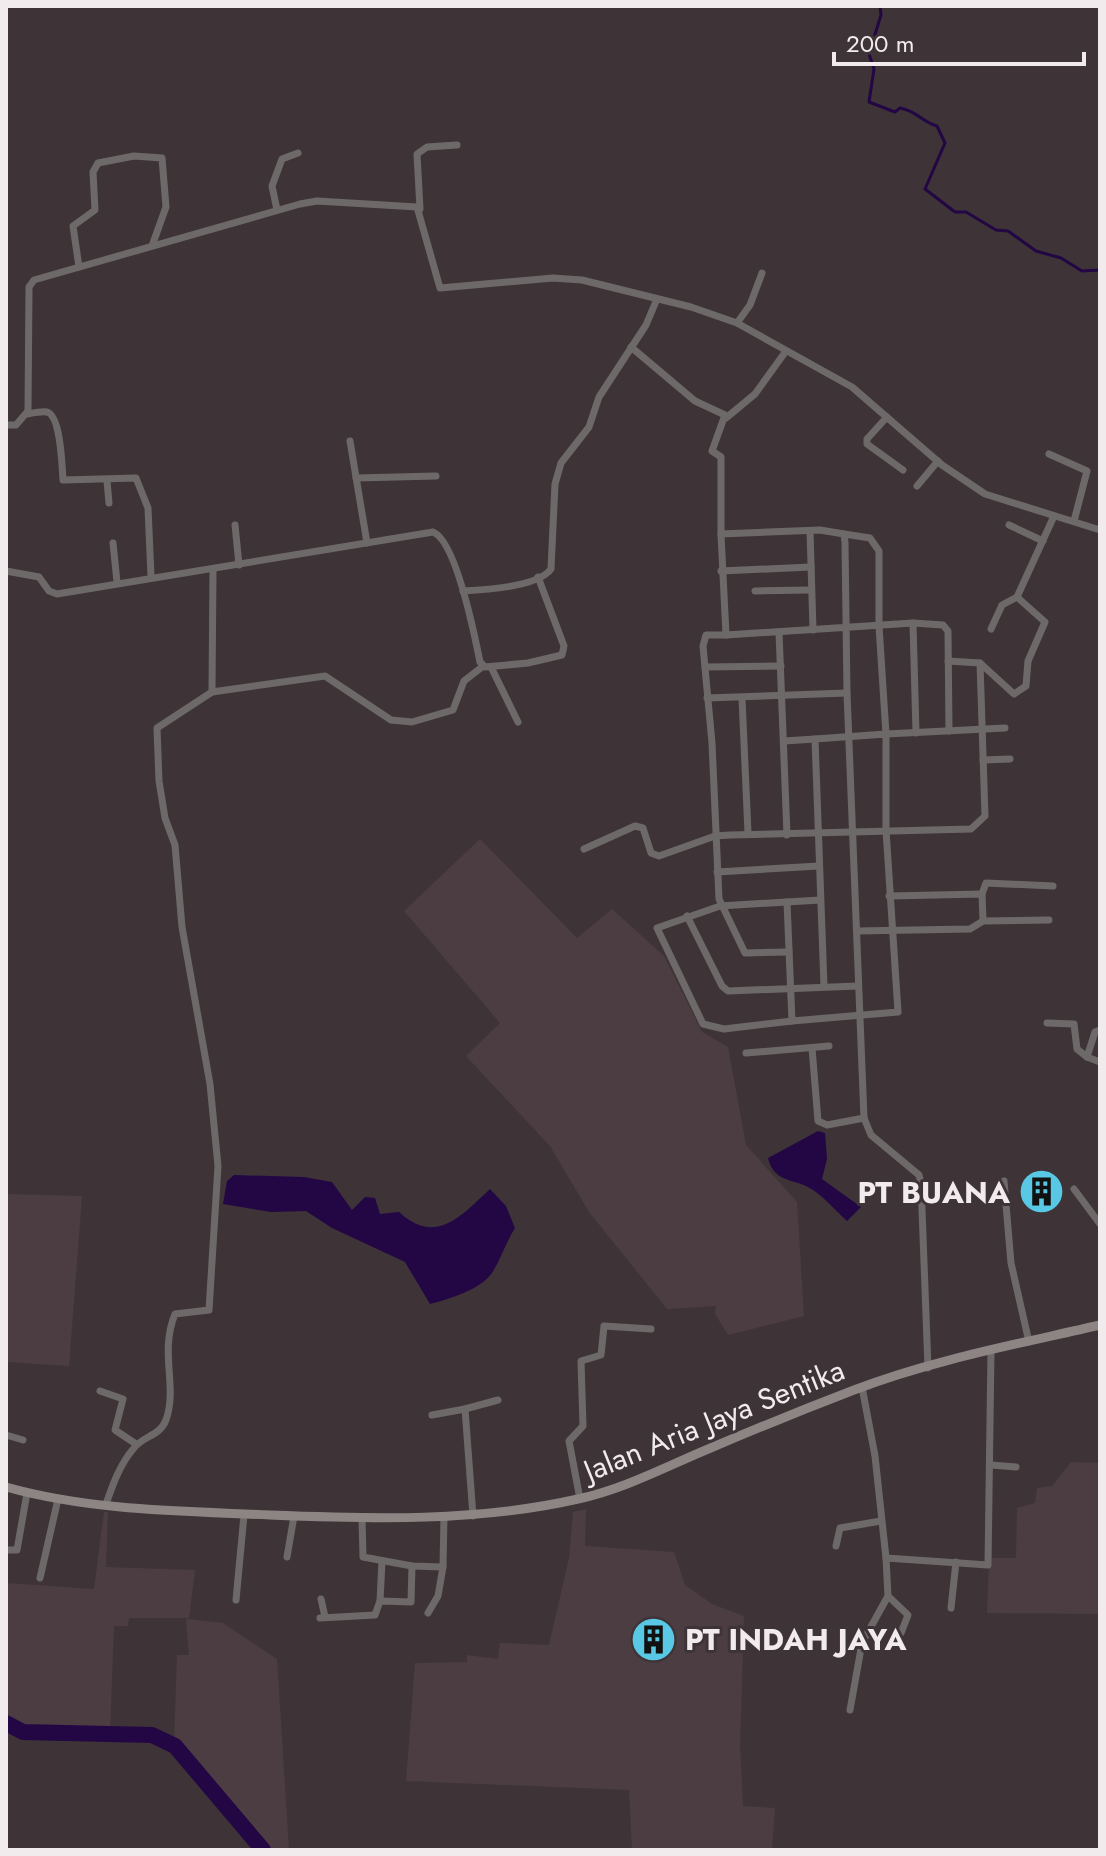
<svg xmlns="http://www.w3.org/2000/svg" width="1106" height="1856" font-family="Jost,sans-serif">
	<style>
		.built { fill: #4c3d42 }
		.water { fill: #230644 }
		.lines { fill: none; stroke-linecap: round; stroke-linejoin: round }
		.stream { stroke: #230644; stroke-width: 3 }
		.river { stroke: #230644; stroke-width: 16 }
		.street { stroke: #6e6969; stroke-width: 7 }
		.secondary { stroke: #8d8584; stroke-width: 9 }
		.labels { text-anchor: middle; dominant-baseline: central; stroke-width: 6; stroke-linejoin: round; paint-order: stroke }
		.poi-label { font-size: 30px; font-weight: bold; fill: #f1ebed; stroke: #3e3438; text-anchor: end }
		.street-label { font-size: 30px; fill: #f1ebed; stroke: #3e3438 }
	</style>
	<rect width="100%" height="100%" fill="#3e3438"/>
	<g class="built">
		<path d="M480,839L577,938L612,909L664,956L702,1032L728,1047L746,1145L797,1202L804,1316L728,1335L715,1314L716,1306L667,1309L589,1212L550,1146L466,1056L500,1023L404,911Z"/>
		<path d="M6,1194L82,1196L69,1366L6,1362Z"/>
		<path d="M1071,1462L1100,1463V1614L987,1613L989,1558H1016L1017,1508L1035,1503L1037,1488L1052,1486Z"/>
		<path d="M586,1509L585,1546L674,1552L685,1585L712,1604L744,1616L740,1746L743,1806L775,1808L772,1850H632L629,1790L406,1781L415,1663L467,1662V1655L498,1659L500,1643L549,1645L569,1558L573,1512Z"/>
		<path d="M104,1512H108L106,1567L195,1570L189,1618H129L128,1626H114L110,1733L23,1732L6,1721V1583L94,1589Z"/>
		<path d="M186,1619L223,1623L277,1659L289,1850H272L259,1843L174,1743L177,1655H189Z"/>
	</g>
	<g class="water">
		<path d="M818,1131L825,1133L827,1159L822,1179L861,1207L847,1221C836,1211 825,1198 813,1190C796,1178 774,1184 768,1158Z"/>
		<path d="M234,1175L304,1177L332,1182L352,1210L365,1197L375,1198L380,1214L399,1212C436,1246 461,1216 490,1189L506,1206L515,1228C506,1242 501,1259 492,1273C480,1290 449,1299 430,1304L405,1262L332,1228L306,1211L271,1212L223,1204L227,1181Z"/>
	</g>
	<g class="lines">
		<path class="stream" d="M880,6L881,15L869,54L874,69L869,102L895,112L900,108C917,111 922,122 937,126L945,143L925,189L955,212H966L996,230L1008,231L1036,251L1061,258L1082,271L1100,270"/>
		<path class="river" d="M6,1723L23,1732L152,1735L175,1746L263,1850"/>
		<g class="street">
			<path d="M420,209L417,154L427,147L457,145"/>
			<path d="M277,210L272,186L282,159L298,153"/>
			<path d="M79,267L73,226L95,210L93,172L98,163L134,156L162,158L166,207L152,246"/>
			<path d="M737,323L750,305L762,273"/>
			<path d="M631,347L695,401L725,415L712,451L721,457V534"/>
			<path d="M27,414C33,413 41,411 47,412C61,416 62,467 63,480L136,478L148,508L151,576"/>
			<path d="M887,417L867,439V444L903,470"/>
			<path d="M726,418L755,394L786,351"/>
			<path d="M6,425H16L28,411L29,287L34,280L300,204L317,201L417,207L440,288L553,278L582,280L691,307L737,323L852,387L942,465L985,494L1100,530"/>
			<path d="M350,441L367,543"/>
			<path d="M1049,454L1087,471L1074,521"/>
			<path d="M356,478L436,476"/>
			<path d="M107,481L109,503"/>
			<path d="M917,486L938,461"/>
			<path d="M235,525L239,565"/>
			<path d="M1009,525L1043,541"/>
			<path d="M810,531L813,630"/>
			<path d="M844,534L870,538L879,551V626L886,734L1005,728"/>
			<path d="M113,543L117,582"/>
			<path d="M6,571L39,577L49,591L57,594L433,532C456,541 475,637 480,662L485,667L528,663L562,655L564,646L538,577"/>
			<path d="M721,571L811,567"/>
			<path d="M463,591C485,590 538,587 551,569L555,484L561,463L589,427L599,397L646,325L657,299"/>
			<path d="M755,591L810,590"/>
			<path d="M913,623L916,733"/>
			<path d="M991,629L1002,605L1017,597"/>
			<path d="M779,632L787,835"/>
			<path d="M726,635H706L703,646L712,743L719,899L745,953L789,952"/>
			<path d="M948,661L980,663L1014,694L1026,686L1028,661L1045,622L1017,597L1054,516"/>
			<path d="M491,667L518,722"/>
			<path d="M705,667L781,666"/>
			<path d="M212,692L213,570"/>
			<path d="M707,698L847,693"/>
			<path d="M742,698L748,833"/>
			<path d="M784,741L815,739"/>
			<path d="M983,760L1010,759"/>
			<path d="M584,849L635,826L643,828L651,853L659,856L715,836L730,835L971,829L985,816L980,663"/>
			<path d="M717,872L819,866"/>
			<path d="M982,894L986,883L1053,886"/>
			<path d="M889,896L982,894L983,921L1049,920"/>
			<path d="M787,902L792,1021L898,1012L886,830V734L815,739L824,986"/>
			<path d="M687,916L722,986L728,991L858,986"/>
			<path d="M857,931L970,929L983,921"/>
			<path d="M792,1021L724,1029L703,1024L657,928L720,906L820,900"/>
			<path d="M1047,1023L1074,1024L1077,1049L1087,1057"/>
			<path d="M1100,1030L1095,1032L1087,1057L1100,1062"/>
			<path d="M812,1048L818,1121L827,1125L864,1118"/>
			<path d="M746,1053L829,1046"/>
			<path d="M1004,1181L1011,1263L1029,1342"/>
			<path d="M1074,1189L1100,1224"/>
			<path d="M928,1368L921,1183L919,1175L871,1135L864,1118L847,693L845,543L844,534L820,530L721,534L726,635L913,623L943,625L948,631L949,731"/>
			<path d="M862,1387L875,1456L886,1558L988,1565L991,1351"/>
			<path d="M100,1391L123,1399L115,1430L136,1444"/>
			<path d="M432,1415L465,1409"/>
			<path d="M6,1435L23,1440"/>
			<path d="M991,1465L1016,1467"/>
			<path d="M580,1499L569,1441L583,1426L581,1361L601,1355L604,1326L651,1329"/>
			<path d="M106,1504C113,1484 120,1464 134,1448C143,1436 160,1436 166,1420C178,1386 159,1353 175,1314L209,1310L218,1166L210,1084L182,927L175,845L165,818L159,781L157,728L212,692L325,676L391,720L412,722L453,710L464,681L482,667"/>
			<path d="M473,1516L465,1409L498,1400"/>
			<path d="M362,1518L363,1557L412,1566L443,1567L444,1517"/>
			<path d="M836,1546L840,1528L881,1521"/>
			<path d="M6,1550H17L27,1493"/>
			<path d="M287,1557L294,1516"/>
			<path d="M886,1558L888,1596L908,1615L901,1633"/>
			<path d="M40,1578L58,1499"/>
			<path d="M321,1599L325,1617"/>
			<path d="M236,1600L244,1515"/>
			<path d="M380,1601L382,1561"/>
			<path d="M951,1608L956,1562"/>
			<path d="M428,1613L438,1596L443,1567"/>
			<path d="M320,1618L375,1615L380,1601L411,1602L412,1566"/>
			<path d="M850,1710L862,1643L888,1596"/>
		</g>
		<path class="secondary" d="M6,1487C92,1511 182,1511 270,1515C373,1519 477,1522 578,1499C625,1489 669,1465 713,1447C760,1427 807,1408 854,1390C932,1360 1018,1344 1100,1325"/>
	</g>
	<defs>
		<symbol id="building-disc" viewBox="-11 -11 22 22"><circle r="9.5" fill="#58c8e4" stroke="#3e3438"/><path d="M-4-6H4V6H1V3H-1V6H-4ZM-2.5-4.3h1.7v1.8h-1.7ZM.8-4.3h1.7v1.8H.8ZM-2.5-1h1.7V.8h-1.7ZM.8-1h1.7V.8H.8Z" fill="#111"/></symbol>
	</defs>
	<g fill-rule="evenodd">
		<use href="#building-disc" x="1016" y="1166" width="51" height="51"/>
		<use href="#building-disc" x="628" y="1614" width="51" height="51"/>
	</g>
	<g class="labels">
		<g class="poi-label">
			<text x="1010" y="1192">PT BUANA</text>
			<text x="685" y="1639" text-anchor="start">PT INDAH JAYA</text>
		</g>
		<g class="street-label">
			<text transform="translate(714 1420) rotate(-22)">Jalan Aria Jaya Sentika</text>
		</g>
	</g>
	<rect width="1106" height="1856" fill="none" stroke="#f1ebed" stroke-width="16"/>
	<path d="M834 52v12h250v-12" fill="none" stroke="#f1ebed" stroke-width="4"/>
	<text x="846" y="52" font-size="24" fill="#f1ebed" stroke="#3e3438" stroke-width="6" paint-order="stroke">200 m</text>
</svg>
